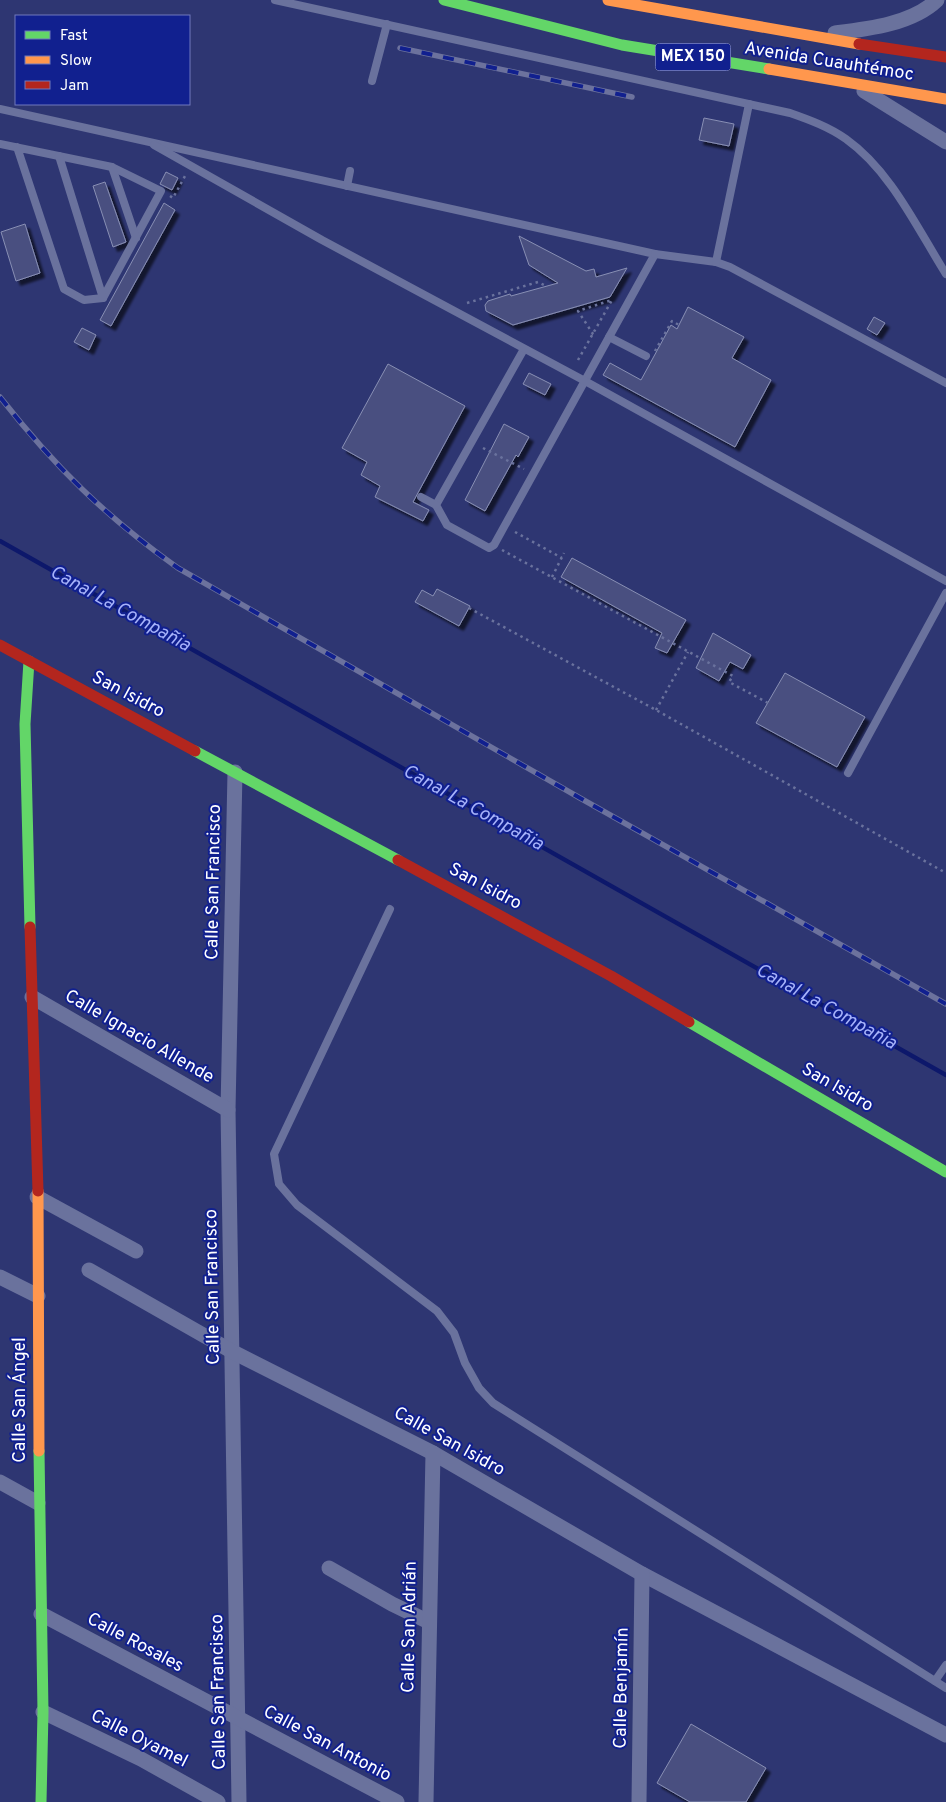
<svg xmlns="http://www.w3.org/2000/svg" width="946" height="1802" font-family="Overpass,sans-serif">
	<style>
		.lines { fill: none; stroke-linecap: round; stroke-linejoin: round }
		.stream { stroke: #0d186b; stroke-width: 4.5 }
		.building { fill: #485080; stroke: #898fb4; filter: url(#shadow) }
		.path { stroke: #6a729d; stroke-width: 2.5; stroke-dasharray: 2.5 4; stroke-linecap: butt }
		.lane { stroke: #6a729d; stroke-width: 8 }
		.street { stroke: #6a729d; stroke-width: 15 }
		.fast { stroke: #63d668; stroke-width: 11 }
		.slow { stroke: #ff974d; stroke-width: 11 }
		.jam { stroke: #b3261e; stroke-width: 11 }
		.rail-casing { stroke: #6c729d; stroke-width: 5.5 }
		.rail { stroke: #11208f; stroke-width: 4; stroke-dasharray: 11; stroke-linecap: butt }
		.labels { text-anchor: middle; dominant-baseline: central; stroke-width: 4; stroke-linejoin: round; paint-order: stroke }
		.shield { fill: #11208f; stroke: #b8bcdd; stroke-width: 1 }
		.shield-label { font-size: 16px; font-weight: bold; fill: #fff }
		.street-label { font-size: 18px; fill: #fff; stroke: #11208f }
		.water-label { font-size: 19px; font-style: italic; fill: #a6b2fa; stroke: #11208f }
	</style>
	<defs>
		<filter id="shadow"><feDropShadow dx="4.5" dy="4.5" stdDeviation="1" flood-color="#0009"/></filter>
	</defs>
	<rect width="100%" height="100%" fill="#2e3672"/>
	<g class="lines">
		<path class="stream" d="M0,541L946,1075"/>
	</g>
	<g class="building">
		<path d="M704,118L734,124L729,146L699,140Z"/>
		<path d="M166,172L178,178L172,190L160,184Z"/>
		<path d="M105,182L126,242L113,247L93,186Z"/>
		<path d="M164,203L175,210L111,326L100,320Z"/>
		<path d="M25,224L40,273L16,281L1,232Z"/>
		<path d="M519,236L586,271L594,269L596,277L627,268L610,297L513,325L486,311L485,305L488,301L510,294L511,296L558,283L529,265Z"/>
		<path d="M688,307L744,337L732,358L771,380L735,447L603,375L610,363L641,380L671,325L677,329Z"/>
		<path d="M874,317L885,323L877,335L867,329Z"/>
		<path d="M82,328L96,335L89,350L74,342Z"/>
		<path d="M388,364L465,406L413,502L429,510L423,521L375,497L380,486L361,475L367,462L342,448Z"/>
		<path d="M529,373L551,384L545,395L523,384Z"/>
		<path d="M504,424L529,437L518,457L516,455L485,511L465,500Z"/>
		<path d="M572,558L686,620L667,653L655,648L662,633L561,577Z"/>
		<path d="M437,589L470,606L459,626L415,602L422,590L433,596Z"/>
		<path d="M713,633L751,655L743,669L730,662L719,681L696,668Z"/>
		<path d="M785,673L865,717L837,767L756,723Z"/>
		<path d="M691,1724L766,1768L746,1802H690L657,1783Z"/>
	</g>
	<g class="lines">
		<g class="path">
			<path d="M170,196L173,198L185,176"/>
			<path d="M467,303L538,282L546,286"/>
			<path d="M655,351L672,321L679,325"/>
			<path d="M578,360L612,300L578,311L593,334L596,336"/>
			<path d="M483,448L524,469"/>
			<path d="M515,532L562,558"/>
			<path d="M502,550L733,676L729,682L768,703"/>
			<path d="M552,577L564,553"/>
			<path d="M469,608L656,710L946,873"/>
			<path d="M656,710L688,652"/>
		</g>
		<g class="lane">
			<path d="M275,0L790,113C810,120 829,127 846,139C891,171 917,228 946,274"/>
			<path d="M372,81L387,24"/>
			<path d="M0,109L655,254L494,545L489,548L447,525L436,505L524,349"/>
			<path d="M0,144L112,167L161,191L103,298L84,300L64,289L17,147"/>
			<path d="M154,145L322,240L585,381L946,581"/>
			<path d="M59,156L103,298"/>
			<path d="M112,167L136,238"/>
			<path d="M347,186L350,171"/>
			<path d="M655,254L716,262L730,267L946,383"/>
			<path d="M716,262L749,104"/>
			<path d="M609,337L646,356"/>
			<path d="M421,497L436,505"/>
			<path d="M848,773L946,593"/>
			<path d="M390,909L274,1154L279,1184L297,1205L437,1311L454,1333L465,1363L479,1388L493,1403L946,1688"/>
			<path d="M935,1681L946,1665"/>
		</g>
		<g class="street">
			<path d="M835,33C868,29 912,24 937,0"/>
			<path d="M864,91L946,142"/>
			<path d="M235,772L228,1110L239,1802"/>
			<path d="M32,997L228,1110"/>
			<path d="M37,1197L136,1251"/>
			<path d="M89,1270L233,1352L433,1453L642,1574L946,1735"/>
			<path d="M0,1277L38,1296"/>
			<path d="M0,1482L38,1503"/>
			<path d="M329,1568L392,1604L429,1622"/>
			<path d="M41,1614L397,1802"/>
			<path d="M43,1712L141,1759L218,1802"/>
			<path d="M426,1802L433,1453"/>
			<path d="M639,1802L642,1574"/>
		</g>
		<g class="fast">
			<path d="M444,0L622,45L769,69"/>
			<path d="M29,661L25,724L30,927"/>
			<path d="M195,751L398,860"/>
			<path d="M689,1022L946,1172"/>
			<path d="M39,1451L43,1712L41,1802"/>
		</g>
		<g class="slow">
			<path d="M608,0L859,44"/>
			<path d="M769,69L946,99"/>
			<path d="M38,1191L39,1451"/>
		</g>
		<g class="jam">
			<path d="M859,44L946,57"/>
			<path d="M0,645L195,751"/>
			<path d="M398,860L611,976L689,1022"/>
			<path d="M30,927L38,1191"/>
		</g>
		<defs>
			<g id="rail">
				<path d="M400,48L632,97"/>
				<path d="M0,397C55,467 105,516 178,568L580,798L946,1004"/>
			</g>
		</defs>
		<use href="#rail" class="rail-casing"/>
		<use href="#rail" class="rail"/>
	</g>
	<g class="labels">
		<rect class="shield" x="655.5" y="43.5" width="75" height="27" rx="4"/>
		<g class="shield-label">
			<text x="693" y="57">MEX 150</text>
		</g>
		<g class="street-label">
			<text transform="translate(829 62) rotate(9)">Avenida Cuauhtémoc</text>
			<text transform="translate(128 695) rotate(28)">San Isidro</text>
			<text transform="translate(214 882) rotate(-89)">Calle San Francisco</text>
			<text transform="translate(485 887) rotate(28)">San Isidro</text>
			<text transform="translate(139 1037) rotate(30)">Calle Ignacio Allende</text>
			<text transform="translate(837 1088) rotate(30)">San Isidro</text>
			<text transform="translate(213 1287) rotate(-91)">Calle San Francisco</text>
			<text transform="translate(20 1400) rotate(-90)">Calle San Ángel</text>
			<text transform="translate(449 1442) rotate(29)">Calle San Isidro</text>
			<text transform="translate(410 1627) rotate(-89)">Calle San Adrián</text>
			<text transform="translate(135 1643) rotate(28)">Calle Rosales</text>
			<text transform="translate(622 1688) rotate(-89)">Calle Benjamín</text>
			<text transform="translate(219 1692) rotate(-91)">Calle San Francisco</text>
			<text transform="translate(139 1739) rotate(27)">Calle Oyamel</text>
			<text transform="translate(327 1744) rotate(28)">Calle San Antonio</text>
		</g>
		<g class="water-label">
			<text transform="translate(120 609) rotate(29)">Canal La Compañia</text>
			<text transform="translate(473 808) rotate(29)">Canal La Compañia</text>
			<text transform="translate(826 1007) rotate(29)">Canal La Compañia</text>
		</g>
	</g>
	<rect x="15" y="15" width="175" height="90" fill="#11208f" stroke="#7079bc"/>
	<rect x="25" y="31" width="25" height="8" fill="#63d668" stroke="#7079bc"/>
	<text x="60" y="40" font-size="15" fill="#ffffff">Fast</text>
	<rect x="25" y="56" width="25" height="8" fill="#ff974d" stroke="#7079bc"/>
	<text x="60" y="65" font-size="15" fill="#ffffff">Slow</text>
	<rect x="25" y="81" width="25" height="8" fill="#b3261e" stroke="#7079bc"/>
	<text x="60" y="90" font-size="15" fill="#ffffff">Jam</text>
</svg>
